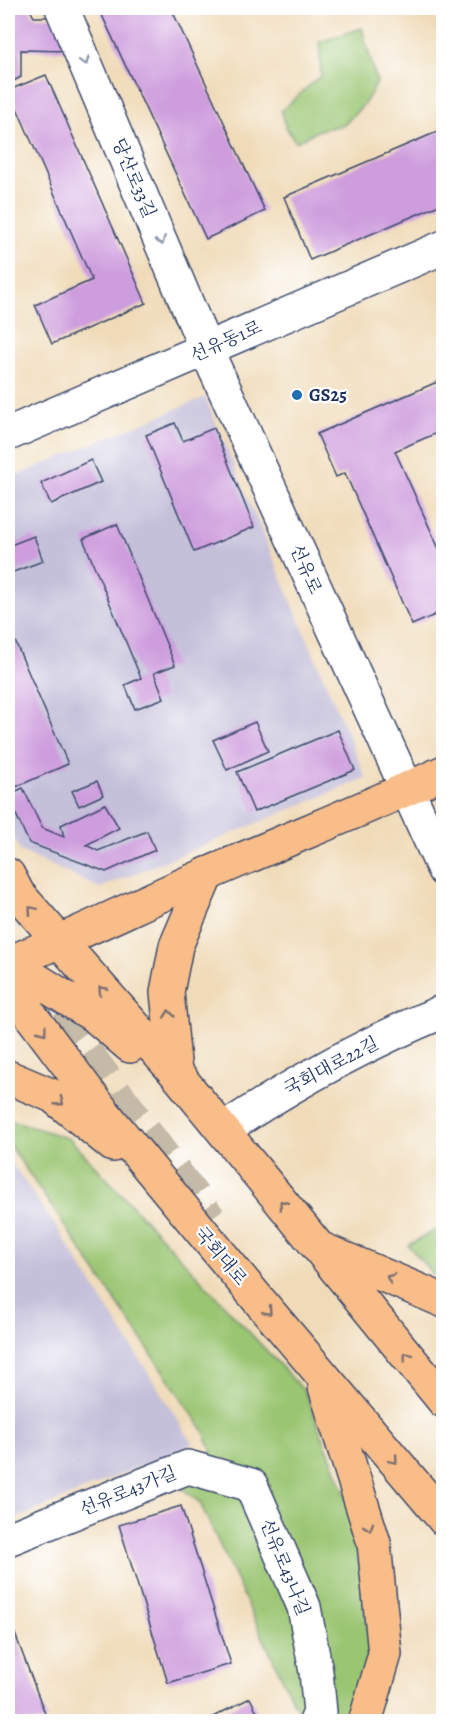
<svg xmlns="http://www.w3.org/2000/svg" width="451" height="1729" font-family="Alegreya,'Noto Serif KR',serif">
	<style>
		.industrial { fill: #c5c0da }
		.green { fill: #9ac571; stroke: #5a7a68; stroke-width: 1.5 }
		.building { fill: #ce9ddd }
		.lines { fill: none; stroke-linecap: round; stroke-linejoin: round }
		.highway-tunnel { stroke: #c5b9a7; stroke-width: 33; stroke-dasharray: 33 16; stroke-linecap: butt }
		.minor-casing { stroke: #3b496c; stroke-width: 36 }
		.major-casing { stroke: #3b496c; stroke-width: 36 }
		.minor { stroke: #fff; stroke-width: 33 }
		.major { stroke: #f8bd89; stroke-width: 33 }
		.oneway { stroke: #8d97ae }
		.oneway2 { stroke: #7e6f71 }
		.poi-dot { fill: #1f6fb2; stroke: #fff; stroke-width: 2 }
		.labels { text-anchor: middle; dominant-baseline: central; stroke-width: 4.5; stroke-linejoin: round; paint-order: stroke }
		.street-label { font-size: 18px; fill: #1b2f5e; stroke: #fff }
		.poi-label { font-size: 18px; font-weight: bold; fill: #1b2f5e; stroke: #fff; text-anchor: start }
	</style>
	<rect width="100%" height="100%" fill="#fff"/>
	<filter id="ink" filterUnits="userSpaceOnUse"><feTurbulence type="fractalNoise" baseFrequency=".0167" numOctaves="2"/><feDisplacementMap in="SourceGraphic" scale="12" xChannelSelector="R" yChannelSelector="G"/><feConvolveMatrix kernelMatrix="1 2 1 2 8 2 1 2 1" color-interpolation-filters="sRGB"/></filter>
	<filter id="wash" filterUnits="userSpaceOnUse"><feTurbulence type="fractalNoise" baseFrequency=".008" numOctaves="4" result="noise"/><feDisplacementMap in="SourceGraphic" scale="24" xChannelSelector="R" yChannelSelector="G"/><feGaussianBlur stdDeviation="1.35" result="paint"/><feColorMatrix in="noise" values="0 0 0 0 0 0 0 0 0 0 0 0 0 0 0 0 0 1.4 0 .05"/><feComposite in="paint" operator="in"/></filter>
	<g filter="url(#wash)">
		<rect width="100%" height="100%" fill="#f0dbb9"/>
		<g class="industrial">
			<path d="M205,397L366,778L100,888L20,851L8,824V479Z"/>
			<path d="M8,1158L57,1228L193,1444L8,1522Z"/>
		</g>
		<g class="green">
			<path d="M362,28L377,83L365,103L344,125L319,130L296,142L286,128L281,111L321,75L319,42Z"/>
			<path d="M8,1119L70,1139L305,1392L346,1496L361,1570L371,1660L350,1721H295L297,1710L200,1503L179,1486L106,1495L212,1451L203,1430L65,1226L8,1143Z"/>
			<path d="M443,1226V1286L408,1245Z"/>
		</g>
		<g id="blocks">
			<g class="building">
				<path d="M8,8H29L34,17H55L70,51L21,50V77L8,84Z"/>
				<path d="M112,8H171L265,211L206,239L101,13Z"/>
				<path d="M46,75L146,303L52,344L35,305L92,280L9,90Z"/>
				<path d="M444,129V203L310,260L284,197Z"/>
				<path d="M444,379V430L395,451L444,560V611L412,625L345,473L336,477L317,434Z"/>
				<path d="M175,423L183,441L214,428L254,527L194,552L146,435Z"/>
				<path d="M91,460L101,482L51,504L41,483Z"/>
				<path d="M117,524L175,665L154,673L164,698L135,709L125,685L141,678L83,539Z"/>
				<path d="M34,536L43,561L8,574V546Z"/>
				<path d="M8,625L68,764L9,790L8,787Z"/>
				<path d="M255,722L268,751L227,770L213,740Z"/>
				<path d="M338,730L355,770L254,812L237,772Z"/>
				<path d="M97,781L103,795L79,806L72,791Z"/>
				<path d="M23,788L42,828L64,837L61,825L105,804L119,828L86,845L98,851L147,831L155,850L106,872L29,843L8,797V795Z"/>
				<path d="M181,1506L231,1664L168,1683L119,1525Z"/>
				<path d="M8,1615L47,1719L41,1722H8Z"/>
				<path d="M250,1698L262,1722H203Z"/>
			</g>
		</g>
	</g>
	<g filter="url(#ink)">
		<use href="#blocks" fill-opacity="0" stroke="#3b496c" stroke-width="1.5"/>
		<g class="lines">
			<path class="highway-tunnel" d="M28,974L210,1219"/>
			<defs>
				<g id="minor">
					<path d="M62,8L206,349L444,870"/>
					<path d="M8,434L444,247"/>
					<path d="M223,1130C292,1084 366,1043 444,1011"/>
					<path d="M8,1539L188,1467L251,1485L304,1607L316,1672L320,1712L316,1722"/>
				</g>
				<g id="major">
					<path d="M8,875L18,894L175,1072L444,1401"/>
					<path d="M8,963C76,936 141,903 208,874C287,839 366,809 444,772"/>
					<path d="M8,971L37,980L96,1017L130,1046"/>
					<path d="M8,985L104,1113L246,1285L444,1519"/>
					<path d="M175,1072L167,992L176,946L207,874"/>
					<path d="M8,1077L53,1096L113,1145"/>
					<path d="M324,1250L444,1301"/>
					<path d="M325,1387L374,1543L385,1654L365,1722"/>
				</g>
			</defs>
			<use href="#minor" class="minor-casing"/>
			<use href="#major" class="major-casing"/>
			<use href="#minor" class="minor"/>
			<use href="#major" class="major"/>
		</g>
		<defs><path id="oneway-chevron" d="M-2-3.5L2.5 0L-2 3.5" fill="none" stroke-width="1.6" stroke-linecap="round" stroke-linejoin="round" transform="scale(1.5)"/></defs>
		<g class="oneway">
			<use href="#oneway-chevron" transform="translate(85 61) rotate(67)"/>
			<use href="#oneway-chevron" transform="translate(161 241) rotate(67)"/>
		</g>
		<g class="oneway2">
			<use href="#oneway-chevron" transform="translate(32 910) rotate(-131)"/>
			<use href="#oneway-chevron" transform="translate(102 990) rotate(-132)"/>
			<use href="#oneway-chevron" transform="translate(169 1014) rotate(-96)"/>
			<use href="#oneway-chevron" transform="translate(43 1031) rotate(53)"/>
			<use href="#oneway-chevron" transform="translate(60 1102) rotate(38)"/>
			<use href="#oneway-chevron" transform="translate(283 1204) rotate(-129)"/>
			<use href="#oneway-chevron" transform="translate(390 1278) rotate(-157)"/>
			<use href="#oneway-chevron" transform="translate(268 1311) rotate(49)"/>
			<use href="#oneway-chevron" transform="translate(407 1356) rotate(-129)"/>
			<use href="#oneway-chevron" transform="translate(394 1460) rotate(50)"/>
			<use href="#oneway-chevron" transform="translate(369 1527) rotate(72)"/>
		</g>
	</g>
	<circle class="poi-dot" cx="297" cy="395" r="6"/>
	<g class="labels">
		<g class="street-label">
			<text transform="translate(134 178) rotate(67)">당산로33길</text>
			<text transform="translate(226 341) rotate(-24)">선유동1로</text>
			<text transform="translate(306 569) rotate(66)">선유로</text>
			<text transform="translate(331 1066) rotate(-28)">국회대로22길</text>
			<text transform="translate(221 1256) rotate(50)">국회대로</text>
			<text transform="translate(128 1491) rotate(-22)">선유로43가길</text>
			<text transform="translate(285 1567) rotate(68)">선유로43나길</text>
		</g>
		<g class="poi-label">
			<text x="309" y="395">GS25</text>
		</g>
	</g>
	<rect width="451" height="1729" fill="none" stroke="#fff" stroke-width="30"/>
</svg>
